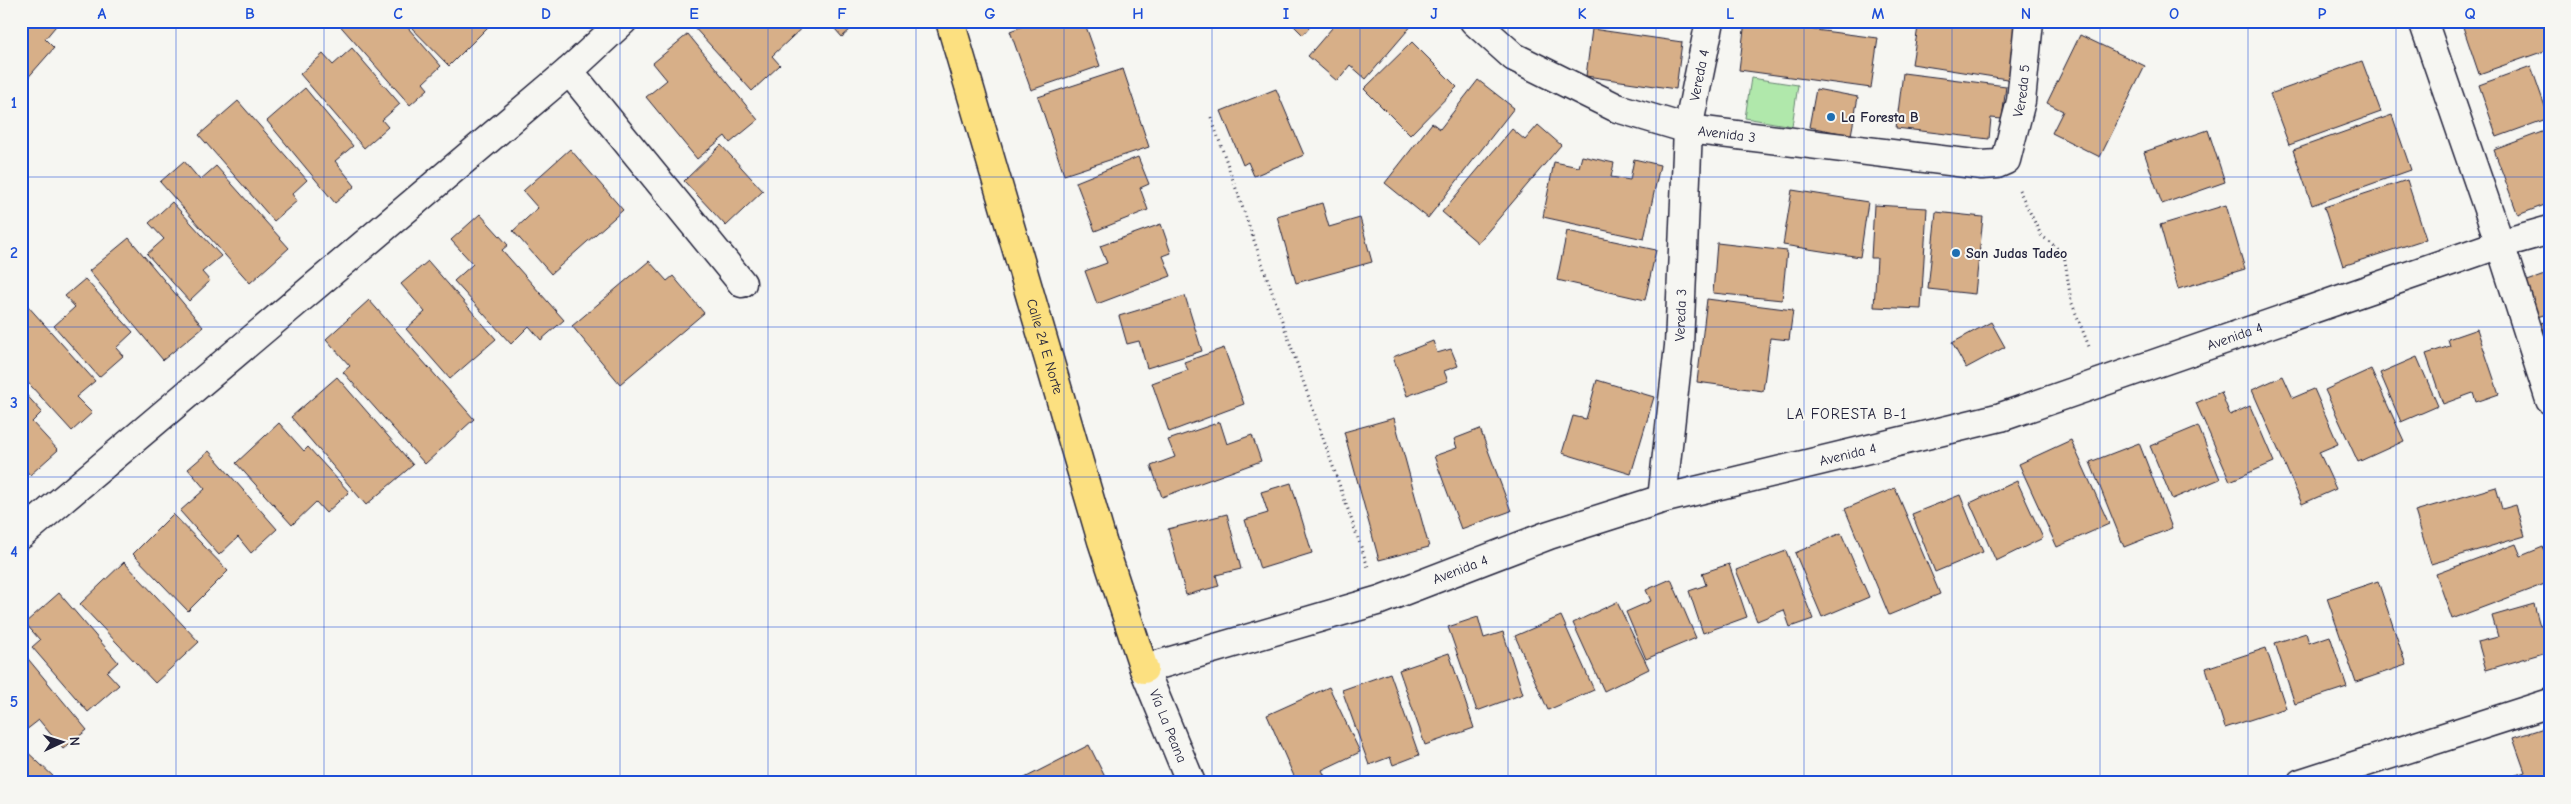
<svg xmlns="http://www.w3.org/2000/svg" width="2571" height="804" font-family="'Comic Neue',sans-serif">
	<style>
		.green { fill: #b0e8ab; stroke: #698573 }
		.building { fill: #d7af88; stroke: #22223b }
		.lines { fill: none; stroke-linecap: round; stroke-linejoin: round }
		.minor-casing { stroke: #22223b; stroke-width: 31 }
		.major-casing { stroke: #22223b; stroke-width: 31 }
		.path { stroke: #22223b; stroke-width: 3; stroke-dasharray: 1 4; stroke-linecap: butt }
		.minor { stroke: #f6f6f2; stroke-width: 28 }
		.major { stroke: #fce080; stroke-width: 28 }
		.grid { fill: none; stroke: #1d4ed8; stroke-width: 1; stroke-opacity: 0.55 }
		.poi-dot { fill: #1f6fb2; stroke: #f6f6f2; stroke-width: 2 }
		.labels { text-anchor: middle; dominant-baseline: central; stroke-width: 4; stroke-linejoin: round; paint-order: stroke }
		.street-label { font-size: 14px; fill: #22223b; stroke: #f6f6f2 }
		.poi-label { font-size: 14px; font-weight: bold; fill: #22223b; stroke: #f6f6f2; text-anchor: start }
		.neighbourhood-label { font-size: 15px; letter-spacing: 1px; fill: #22223b; stroke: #f6f6f2 }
		.neatline { fill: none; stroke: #1d4ed8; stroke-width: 2 }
		.grid-label { font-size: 16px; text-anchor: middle; font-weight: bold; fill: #1d4ed8 }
	</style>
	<rect width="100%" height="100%" fill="#f6f6f2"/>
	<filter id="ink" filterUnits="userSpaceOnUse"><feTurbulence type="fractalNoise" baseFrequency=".02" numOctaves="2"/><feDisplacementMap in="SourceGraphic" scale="10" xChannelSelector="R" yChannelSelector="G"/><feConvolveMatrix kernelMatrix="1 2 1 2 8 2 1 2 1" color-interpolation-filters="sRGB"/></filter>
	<g filter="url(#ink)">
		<path class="green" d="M1751,78L1798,85L1792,126L1745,118Z"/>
		<g class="building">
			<path d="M21,21H60L45,39L54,48L25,81L21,78Z"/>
			<path d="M336,21H375L378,24L381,21H402L441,66L423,83L428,89L410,105Z"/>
			<path d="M405,21H484L489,26L449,66Z"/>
			<path d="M696,21H809L772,56L780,65L752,91L692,25Z"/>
			<path d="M828,21H860L842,37Z"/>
			<path d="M1037,21H1084L1100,66L1031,90L1010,31Z"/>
			<path d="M1289,21H1315L1303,35Z"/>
			<path d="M1338,21H1409L1413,24L1366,79L1350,65L1337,81L1308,56Z"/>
			<path d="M1745,21L1878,38L1871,88L1739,70Z"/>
			<path d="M1919,21H2023L2013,80L1912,64Z"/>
			<path d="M2461,21H2540L2541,25L2547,23L2550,30V49L2479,74Z"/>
			<path d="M1592,29L1682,42L1676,89L1586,76Z"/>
			<path d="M688,34L758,120L730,143L725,136L697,159L646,97L667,80L653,63Z"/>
			<path d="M2080,35L2145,66L2100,157L2052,133L2063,111L2047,103Z"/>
			<path d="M1412,42L1457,87L1410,135L1364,89Z"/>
			<path d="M352,48L400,104L382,120L388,127L364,148L300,74L323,54L333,65Z"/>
			<path d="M2362,61L2381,112L2289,145L2270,94Z"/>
			<path d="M2531,66L2549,118L2497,137L2479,85Z"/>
			<path d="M1123,69L1149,147L1064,175L1038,97Z"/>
			<path d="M1903,73L2006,86L2002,119L1991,118L1989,139L1896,128Z"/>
			<path d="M1478,80L1514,108L1428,218L1385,183L1432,123L1440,129Z"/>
			<path d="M305,88L353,146L335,161L355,186L335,203L267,121Z"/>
			<path d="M1276,89L1304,155L1254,176L1248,162L1243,165L1221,111Z"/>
			<path d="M1816,89L1858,97L1851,135L1809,127Z"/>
			<path d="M238,101L307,180L292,194L297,201L274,221L199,135Z"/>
			<path d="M2392,115L2411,170L2312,205L2293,150Z"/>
			<path d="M1538,125L1561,145L1478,243L1442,212L1512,129L1525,140Z"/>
			<path d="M2550,129V203L2518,215L2494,150Z"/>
			<path d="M2208,130L2225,182L2162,204L2144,152Z"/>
			<path d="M721,145L763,191L726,226L684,181Z"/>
			<path d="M570,149L623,210L551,274L513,231L538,208L523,191Z"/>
			<path d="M1582,156L1614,163L1611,177L1630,180L1634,159L1660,165L1644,239L1543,217L1554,162L1579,167Z"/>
			<path d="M1138,157L1149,184L1140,188L1148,210L1095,231L1076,182Z"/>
			<path d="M184,161L200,180L216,166L289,248L250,283L160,182Z"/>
			<path d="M2407,180L2426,239L2343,266L2324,207Z"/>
			<path d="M1792,190L1868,202L1860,257L1783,245Z"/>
			<path d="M172,202L221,256L202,272L210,281L189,301L147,254L164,239L149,223Z"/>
			<path d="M1322,203L1329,227L1360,218L1372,262L1296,283L1277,216Z"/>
			<path d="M1874,205L1927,208L1921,309L1874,307L1877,258H1871Z"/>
			<path d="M2226,205L2245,269L2178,289L2160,225Z"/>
			<path d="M1936,212L1983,217L1975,294L1928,289Z"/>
			<path d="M480,214L508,245L502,250L564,320L541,340L529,326L511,344L454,281L473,264L451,240Z"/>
			<path d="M1161,224L1171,253L1163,256L1171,276L1097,304L1085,271L1107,263L1100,246Z"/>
			<path d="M1567,231L1656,250L1645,300L1557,280Z"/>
			<path d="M129,238L203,327L163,360L89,271Z"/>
			<path d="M1717,243L1787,251L1782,300L1713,293Z"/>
			<path d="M428,261L496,339L450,379L406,329L425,312L401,284Z"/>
			<path d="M649,261L667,281L673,276L704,313L620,384L572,326Z"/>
			<path d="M2550,273V313L2534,318L2522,283Z"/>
			<path d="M85,279L133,332L116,348L123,356L99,377L54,326L75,307L65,296Z"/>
			<path d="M1185,296L1202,351L1147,368L1139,341L1127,344L1119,316Z"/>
			<path d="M1707,299L1793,310L1789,340L1770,338L1763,391L1697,382Z"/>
			<path d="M369,300L474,419L425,464L343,372L350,366L326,339Z"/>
			<path d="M26,304L95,381L76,397L92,413L72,431L21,375V308Z"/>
			<path d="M2550,320V346L2541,323Z"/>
			<path d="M1991,322L2005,347L1966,368L1952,343Z"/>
			<path d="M2477,329L2499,394L2476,402L2473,393L2443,404L2426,354L2450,346L2448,339Z"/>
			<path d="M1433,341L1437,353L1451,349L1458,366L1444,371L1448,381L1407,396L1393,357Z"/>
			<path d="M1224,348L1244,404L1169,432L1152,383L1188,370L1184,362Z"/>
			<path d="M2417,357L2438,406L2401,422L2380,373Z"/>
			<path d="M2371,369L2404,441L2358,462L2325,390Z"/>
			<path d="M2283,376L2293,398L2314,389L2338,444L2319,452L2336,489L2302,504L2252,390Z"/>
			<path d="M337,377L413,465L366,505L291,417Z"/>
			<path d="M1597,380L1654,397L1631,474L1562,453L1573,416L1586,419Z"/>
			<path d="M21,389L42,412L32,422L58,450L30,475L21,465Z"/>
			<path d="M2221,392L2230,415L2250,406L2274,462L2230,481L2196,403Z"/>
			<path d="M1394,418L1429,547L1379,560L1344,432Z"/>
			<path d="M1220,422L1227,444L1252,435L1261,461L1162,497L1151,466L1175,457L1168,440Z"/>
			<path d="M279,423L304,451L308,447L349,492L326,513L316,502L292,525L236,463Z"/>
			<path d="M2198,426L2220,479L2172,499L2150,446Z"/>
			<path d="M1480,429L1511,511L1461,529L1434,456L1457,448L1454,439Z"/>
			<path d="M2071,440L2109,524L2057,547L2019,464Z"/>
			<path d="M2139,443L2172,528L2124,547L2090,462Z"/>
			<path d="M209,451L277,529L251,553L238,537L219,555L180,511L205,489L188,469Z"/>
			<path d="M2017,481L2043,538L1996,561L1970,503Z"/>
			<path d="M1291,483L1312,553L1260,569L1245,520L1268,513L1261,492Z"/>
			<path d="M2496,487L2502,509L2516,505L2525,536L2431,564L2415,511Z"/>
			<path d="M1895,488L1940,594L1889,615L1845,509Z"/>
			<path d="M1960,495L1983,552L1935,572L1912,514Z"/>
			<path d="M173,514L228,571L188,611L133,554Z"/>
			<path d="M1227,514L1241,569L1216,575L1219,586L1186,595L1168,529Z"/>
			<path d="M1841,533L1869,597L1822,617L1795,553Z"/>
			<path d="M2516,544L2521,556L2543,547L2550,564V582L2452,619L2436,574Z"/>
			<path d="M1786,551L1813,619L1790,627L1784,610L1757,621L1736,570Z"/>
			<path d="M124,562L199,642L155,683L80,604Z"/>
			<path d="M1729,564L1747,617L1703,633L1689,591L1706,585L1702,573Z"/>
			<path d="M1671,579L1696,638L1646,659L1626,612L1651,601L1646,590Z"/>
			<path d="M2378,581L2406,665L2356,682L2327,598Z"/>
			<path d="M59,593L118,662L107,672L119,685L88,712L32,647L40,640L25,623Z"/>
			<path d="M1617,602L1649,669L1604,691L1573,623Z"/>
			<path d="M2534,604L2540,626L2550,624V651L2486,670L2478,642L2498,637L2492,616Z"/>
			<path d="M1561,616L1594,690L1548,710L1515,636Z"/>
			<path d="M1478,617L1484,638L1503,632L1523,694L1477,711L1448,627Z"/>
			<path d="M2306,633L2309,643L2330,636L2347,687L2295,704L2275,643Z"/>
			<path d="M2266,648L2286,708L2225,728L2206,668Z"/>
			<path d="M1449,653L1474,728L1425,745L1399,670Z"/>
			<path d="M24,654L87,730L63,749L39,720L21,734V656Z"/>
			<path d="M1390,673L1419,755L1393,765L1390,757L1369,765L1342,690Z"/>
			<path d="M1329,687L1360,752L1322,770L1328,783H1297L1267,715Z"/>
			<path d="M2547,727L2550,735V783H2502L2501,780L2525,772L2513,738Z"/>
			<path d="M1089,745L1108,783H1015Z"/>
			<path d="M21,746L55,778L51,783H21Z"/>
		</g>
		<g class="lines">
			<defs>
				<g id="minor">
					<path id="s1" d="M1474,21L1514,57L1617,108L1688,129L1982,165L1997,164L2006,160L2021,101L2029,21"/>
					<path d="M2423,21L2500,244L2550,400"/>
					<path d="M569,71L742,283"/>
					<path id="s2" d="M1662,499L1679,346L1688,129L1710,21"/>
					<path d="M21,535L569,71L623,21"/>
					<path id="s3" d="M1191,783L1144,669L1380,600L1549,535L1662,499L2001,417L2500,244L2550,230"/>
					<path d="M2301,783L2550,703"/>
				</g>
				<g id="major">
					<path id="s4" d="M950,21L1102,541L1144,669"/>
				</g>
			</defs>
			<use href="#minor" class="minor-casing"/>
			<use href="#major" class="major-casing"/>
			<g class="path">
				<path d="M1211,117L1368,567"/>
				<path d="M2019,190L2041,235L2064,254L2071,301L2090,349"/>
			</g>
			<use href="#minor" class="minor"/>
			<use href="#major" class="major"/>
		</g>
	</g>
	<path class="grid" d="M176,21V783M324,21V783M472,21V783M620,21V783M768,21V783M916,21V783M1064,21V783M1212,21V783M1360,21V783M1508,21V783M1656,21V783M1804,21V783M1952,21V783M2100,21V783M2248,21V783M2396,21V783M21,177H2550M21,327H2550M21,477H2550M21,627H2550"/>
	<g class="poi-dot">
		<circle cx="1831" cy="117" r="5"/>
		<circle cx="1956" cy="253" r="5"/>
	</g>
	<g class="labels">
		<g class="street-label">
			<text stroke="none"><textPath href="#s2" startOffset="426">Vereda 4</textPath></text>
			<text stroke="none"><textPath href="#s1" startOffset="635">Vereda 5</textPath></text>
			<text stroke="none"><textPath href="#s1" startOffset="282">Avenida 3</textPath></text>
			<text stroke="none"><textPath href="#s2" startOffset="185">Vereda 3</textPath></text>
			<text stroke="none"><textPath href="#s3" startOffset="1265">Avenida 4</textPath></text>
			<text stroke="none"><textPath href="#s4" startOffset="339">Calle 24 E Norte</textPath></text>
			<text stroke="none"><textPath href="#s3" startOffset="860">Avenida 4</textPath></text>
			<text stroke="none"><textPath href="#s3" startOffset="455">Avenida 4</textPath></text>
			<text transform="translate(1168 726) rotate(68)">Vía La Peana</text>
		</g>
		<g class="poi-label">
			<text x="1841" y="117">La Foresta B</text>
			<text x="1966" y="253">San Judas Tadeo</text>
		</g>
		<g class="neighbourhood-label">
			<text x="1847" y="414">LA FORESTA B-1</text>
		</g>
	</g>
	<rect width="2571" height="804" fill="none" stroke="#f6f6f2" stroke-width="55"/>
	<g transform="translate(62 742) rotate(86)" stroke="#f6f6f2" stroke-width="4" paint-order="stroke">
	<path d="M0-4L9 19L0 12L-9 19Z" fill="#22223b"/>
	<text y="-8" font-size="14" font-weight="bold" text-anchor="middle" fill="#22223b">N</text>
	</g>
	<rect x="28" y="28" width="2516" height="748" class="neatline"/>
	<g class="grid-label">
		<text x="102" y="19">A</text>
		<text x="250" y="19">B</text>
		<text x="398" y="19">C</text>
		<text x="546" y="19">D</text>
		<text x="694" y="19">E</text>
		<text x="842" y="19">F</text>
		<text x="990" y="19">G</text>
		<text x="1138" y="19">H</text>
		<text x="1286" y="19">I</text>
		<text x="1434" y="19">J</text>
		<text x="1582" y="19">K</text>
		<text x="1730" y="19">L</text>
		<text x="1878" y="19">M</text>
		<text x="2026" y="19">N</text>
		<text x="2174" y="19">O</text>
		<text x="2322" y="19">P</text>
		<text x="2470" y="19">Q</text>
		<text x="14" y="108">1</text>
		<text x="14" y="258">2</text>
		<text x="14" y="408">3</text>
		<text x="14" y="557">4</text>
		<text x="14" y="707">5</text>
	</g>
</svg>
